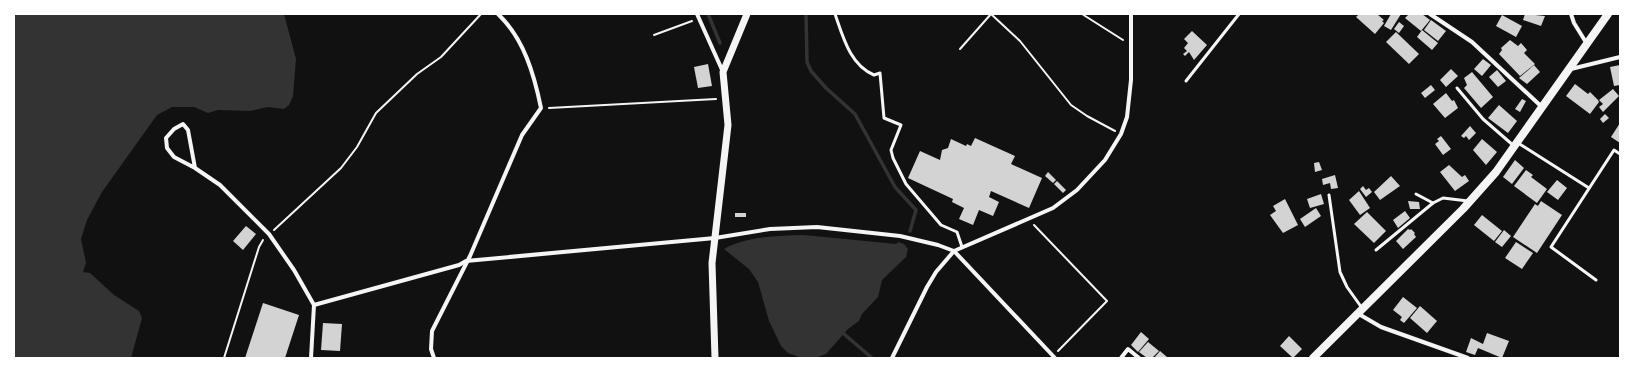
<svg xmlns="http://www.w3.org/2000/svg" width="1634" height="372" font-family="Commissioner,sans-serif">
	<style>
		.water { fill: #333 }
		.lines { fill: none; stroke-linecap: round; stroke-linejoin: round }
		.stream { stroke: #333; stroke-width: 3.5 }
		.building { fill: #d3d3d3 }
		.path { stroke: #f5f5f5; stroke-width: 2 }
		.service { stroke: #f5f5f5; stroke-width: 3 }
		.minor { stroke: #f5f5f5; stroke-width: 4 }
		.tertiary { stroke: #f5f5f5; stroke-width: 7 }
		.secondary { stroke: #f5f5f5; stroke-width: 8 }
	</style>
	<rect width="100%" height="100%" fill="#111"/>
	<g class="water">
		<path d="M14,14H284L296,59L293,96L289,105L284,109L268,107L250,111L218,110L208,113L194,107H172L157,115L102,192L87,220L81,239L86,263L83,272L90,273L114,295L139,311L142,318L131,358H14Z"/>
		<path d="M804,235L896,244L898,242L904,244L908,249L906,257L882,280L878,297L862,314L859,321L848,329L826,354L815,358H802L788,353L781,346L769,321L758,282L749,269L724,249C748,236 777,236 804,235Z"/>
	</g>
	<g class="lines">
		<g class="stream">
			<path d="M708,14L720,43"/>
			<path d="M806,14L807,62L811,71L826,88L855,114L895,187L916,210L910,231"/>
			<path d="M844,334L872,358"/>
		</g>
	</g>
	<g class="building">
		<path d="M1359,14H1377L1384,20L1382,21L1384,23L1375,34L1356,17Z"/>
		<path d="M1391,14H1401L1391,30L1384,26Z"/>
		<path d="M1409,14H1422L1430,20L1421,31L1405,18Z"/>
		<path d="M1525,14L1545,16L1541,26L1523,20Z"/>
		<path d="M1502,15L1522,26L1516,37L1496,26Z"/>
		<path d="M1431,20L1446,31L1438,41L1424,30Z"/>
		<path d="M1399,22L1404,26L1399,33L1394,29Z"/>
		<path d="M1422,30L1438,43L1432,50L1417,37Z"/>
		<path d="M1192,31L1207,45L1194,60L1189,52L1185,56L1183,54L1187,51L1184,48L1188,43L1184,39Z"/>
		<path d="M1396,32L1419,54L1409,64L1386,42Z"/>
		<path d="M1510,40L1518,46L1521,43L1527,50L1524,53L1535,64L1520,76L1499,54L1502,50L1501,48Z"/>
		<path d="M1483,59L1491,65L1482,76L1474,69Z"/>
		<path d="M708,64L712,86L698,88L694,67Z"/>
		<path d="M1534,65L1540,72L1527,84L1519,78Z"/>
		<path d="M1620,65V85L1614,86L1610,67Z"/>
		<path d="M1451,69L1458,76L1446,87L1440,80Z"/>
		<path d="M1497,70L1506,81L1498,87L1489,77Z"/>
		<path d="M1472,72L1493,97L1481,108L1464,88L1467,85L1464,78Z"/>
		<path d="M1575,84L1588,94L1590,92L1598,100L1599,102L1590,114L1566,96Z"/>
		<path d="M1431,85L1435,90L1425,98L1421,93Z"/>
		<path d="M1613,89L1619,96L1603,112L1599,107L1603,104L1599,100Z"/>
		<path d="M1446,93L1452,101L1454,100L1458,108L1445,118L1433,104Z"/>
		<path d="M1522,99L1526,101L1520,112L1515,109Z"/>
		<path d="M1499,105L1517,121L1508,133L1488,118Z"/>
		<path d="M1605,114L1609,118L1603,123L1600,119Z"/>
		<path d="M1620,123V143L1611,137Z"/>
		<path d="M1470,126L1476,133L1469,140L1466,136L1464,138L1461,136Z"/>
		<path d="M1441,136L1451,149L1443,155L1435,144L1439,141L1437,139Z"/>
		<path d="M975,138L1015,156L1011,164L1042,178L1029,208L991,191L989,197L999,202L993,216L979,210L973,225L959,219L964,208L952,202L953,199L908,178L920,151L940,160L942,150L948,148L951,139L966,146L967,144L971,146Z"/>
		<path d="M1482,139L1497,152L1486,165L1473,150Z"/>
		<path d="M1515,160L1524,168L1512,184L1503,177Z"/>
		<path d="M1319,162L1322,170L1315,172L1314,163Z"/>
		<path d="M1449,165L1462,177L1465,175L1469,181L1455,191L1440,172Z"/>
		<path d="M1526,170L1533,175L1531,177L1547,189L1537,203L1514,186Z"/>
		<path d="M1048,172L1056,180L1053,183L1045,176Z"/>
		<path d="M1335,175L1338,188L1331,189L1330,183L1323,185L1322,179Z"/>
		<path d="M1391,176L1400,186L1380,200L1374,192Z"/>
		<path d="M1557,180L1567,188L1558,200L1547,192Z"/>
		<path d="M1057,181L1066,190L1063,193L1054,184Z"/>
		<path d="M1363,186L1366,190L1369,188L1372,192L1366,197L1360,189Z"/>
		<path d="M1359,191L1370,208L1360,215L1349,200Z"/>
		<path d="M1321,194L1324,204L1310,208L1307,199Z"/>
		<path d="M1285,199L1298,225L1283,233L1270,215L1276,211L1273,206Z"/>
		<path d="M1408,201L1419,202L1420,209H1410Z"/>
		<path d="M1541,201L1562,215L1537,253L1513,237L1535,204L1538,206Z"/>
		<path d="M1316,208L1321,216L1305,227L1300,219Z"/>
		<path d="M1405,211L1410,218L1398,228L1393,220Z"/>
		<path d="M1367,212L1386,231L1374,243L1354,224Z"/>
		<rect x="735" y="213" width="11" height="4"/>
		<path d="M1482,215L1502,231L1494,241L1474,225Z"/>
		<path d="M246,226L256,234L243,250L233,241Z"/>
		<path d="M1408,229L1410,230L1411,229L1415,233L1414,234L1416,237L1403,249L1396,241Z"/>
		<path d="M1504,230L1511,236L1502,247L1495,242Z"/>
		<path d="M1516,242L1533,253L1522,269L1505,258Z"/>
		<path d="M1403,297L1417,308L1404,323L1400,320L1402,317L1393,310Z"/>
		<path d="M263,303L299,315L285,358H245Z"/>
		<path d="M1420,306L1437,321L1427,333L1410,318Z"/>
		<path d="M323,323L342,324L340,351L321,350Z"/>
		<path d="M1141,332L1149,339L1138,352L1131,345Z"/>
		<path d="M1487,333L1509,341L1502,358L1478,348L1475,355L1466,352L1471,338L1483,344Z"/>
		<path d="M1289,336L1302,349L1293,358L1280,346Z"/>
		<path d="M1148,342L1159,351L1152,358H1147L1139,352Z"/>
		<path d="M1160,351L1167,357L1166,358H1154Z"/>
	</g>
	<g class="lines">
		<g class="path">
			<path d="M991,14L1020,41L1071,105L1087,116L1115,131"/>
			<path d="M1082,14L1123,40"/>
			<path d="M654,35L692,21"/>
			<path d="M960,49L991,14"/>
			<path d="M549,108L716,99"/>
			<path d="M1034,225L1107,301L1058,351"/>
			<path d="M274,230L341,168L357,147L376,113L417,74L441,57L481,14"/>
			<path d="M224,358L259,247L263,240"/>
		</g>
		<g class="service">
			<path d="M835,14C843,37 850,65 874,75L880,73L884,118L901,125L891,150L893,158L906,184L941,225L957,232L962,247"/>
			<path d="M1186,81L1239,14"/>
			<path d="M1457,88L1483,119L1514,146"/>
			<path d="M1518,143L1589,188"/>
			<path d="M1416,194L1433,203"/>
			<path d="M1329,195L1340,272L1347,287L1362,308"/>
			<path d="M1376,250L1433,203L1443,198L1468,201"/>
			<path d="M1596,280L1551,247L1614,150L1620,154"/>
		</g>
		<g class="minor">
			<path d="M697,14L723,72"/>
			<path d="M1430,14L1472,42L1543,108"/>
			<path d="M1571,14L1574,23L1587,44"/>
			<path d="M1571,69L1620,57"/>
			<path d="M195,168L188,130L183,124L174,129L166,138L167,148L174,157L195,168L220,185L269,234L294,270L314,305L311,358"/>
			<path d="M314,305L459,265L466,261L715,238L770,229L817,227L900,236L938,245L954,251L1055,358"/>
			<path d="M1357,313L1381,327L1468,358"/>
			<path d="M434,358L431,349L432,331L470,256L522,135L541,108C534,74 524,39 498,14"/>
			<path d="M892,358L927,287L936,272L954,251L1053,208L1077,190L1105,160L1121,134L1127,117L1131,80V14"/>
			<path d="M1121,358L1128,349L1139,358"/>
		</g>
		<path class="tertiary" d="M715,358L712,263L728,125L723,72L747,14"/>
		<path class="secondary" d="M1313,358L1463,209L1496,172L1608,14"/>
	</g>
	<rect width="1634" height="372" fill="none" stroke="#ffffff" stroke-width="30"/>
</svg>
